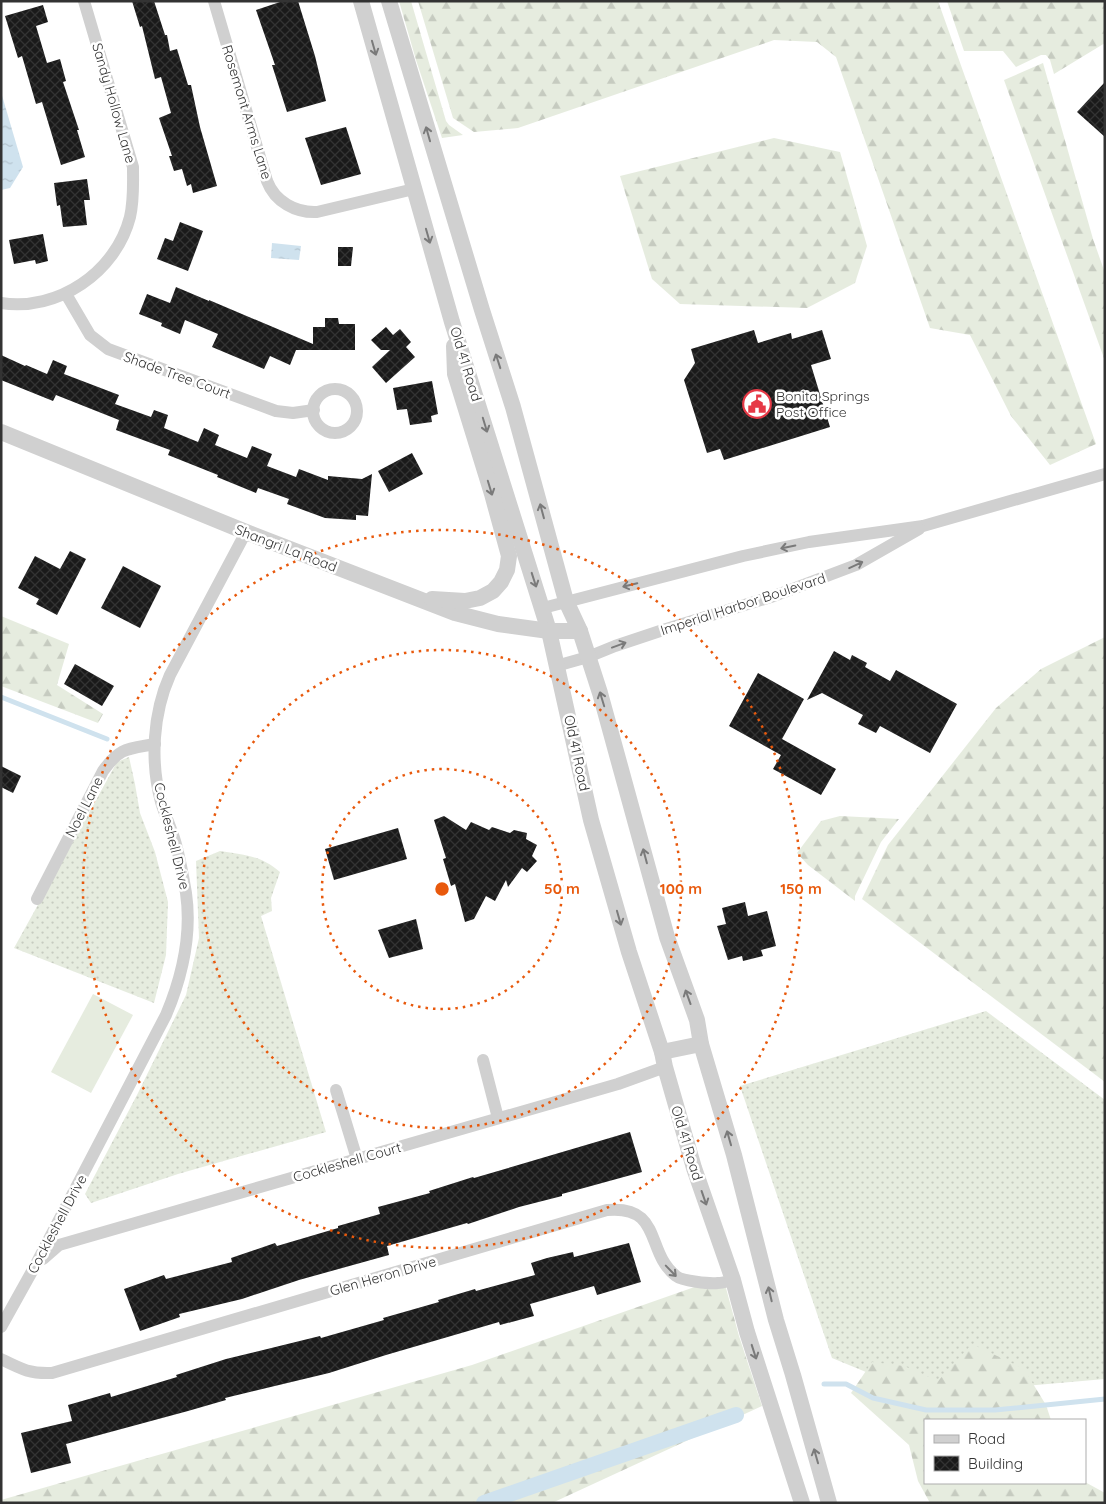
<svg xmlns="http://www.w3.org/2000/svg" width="1106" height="1504" font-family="Quicksand,sans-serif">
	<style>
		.grass { fill: url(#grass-dots) }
		.forest { fill: url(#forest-firs) }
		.garden { fill: #e6ecdf }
		.water { fill: url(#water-ripples) }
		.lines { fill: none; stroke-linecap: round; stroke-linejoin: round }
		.stream { stroke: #cfe2ee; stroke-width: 5 }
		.canal { stroke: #cfe2ee; stroke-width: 16 }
		.building { fill: url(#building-cross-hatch) }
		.minor { stroke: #d0d0d0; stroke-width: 12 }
		.tertiary { stroke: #d0d0d0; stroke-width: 16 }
		.oneway { stroke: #7a7a7a }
		.ring { fill: none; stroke: #e8590c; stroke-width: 2.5; stroke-dasharray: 2.5 5 }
		.labels { text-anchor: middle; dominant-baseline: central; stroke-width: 5; stroke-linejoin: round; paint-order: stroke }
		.street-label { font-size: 14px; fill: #333; stroke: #fff }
		.poi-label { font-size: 14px; fill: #333; stroke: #fff; text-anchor: start }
		.centre { fill: #e8590c; stroke: #fff; stroke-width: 2.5 }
		.ring-label { font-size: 15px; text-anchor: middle; font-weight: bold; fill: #e8590c; stroke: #fff; stroke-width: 5; stroke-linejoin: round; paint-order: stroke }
	</style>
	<defs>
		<pattern id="grass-dots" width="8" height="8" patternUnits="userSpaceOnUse" patternTransform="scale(1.25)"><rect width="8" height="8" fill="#e6ecdf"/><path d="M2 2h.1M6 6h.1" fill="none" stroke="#c6cbc0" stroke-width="1.8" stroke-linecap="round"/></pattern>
		<pattern id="forest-firs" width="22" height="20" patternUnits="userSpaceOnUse" patternTransform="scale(1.25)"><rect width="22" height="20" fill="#e6ecdf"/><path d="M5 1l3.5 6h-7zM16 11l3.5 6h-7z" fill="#c6cbc0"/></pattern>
		<pattern id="water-ripples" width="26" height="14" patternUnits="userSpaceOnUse" patternTransform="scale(1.25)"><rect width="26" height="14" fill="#cfe2ee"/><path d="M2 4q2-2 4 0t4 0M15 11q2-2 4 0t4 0" fill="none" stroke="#b2c2cd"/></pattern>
		<pattern id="building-cross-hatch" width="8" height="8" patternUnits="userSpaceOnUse" patternTransform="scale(1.25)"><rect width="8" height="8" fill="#1a1a1a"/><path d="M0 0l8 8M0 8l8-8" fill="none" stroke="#333"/></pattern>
	</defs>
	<rect width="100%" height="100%" fill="#fff"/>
	<g class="grass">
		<path d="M129,757L135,784L140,813L155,852L168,902L166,955L154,1003L14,948L117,762Z"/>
		<path d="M220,851C244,855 260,855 280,872L271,898L272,911L261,916L326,1132L178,1174L91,1203L85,1194L138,1093L186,995L199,938L196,861Z"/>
		<path d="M986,1011L1105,1100V1379L989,1389L900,1386L832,1358L740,1086Z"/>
	</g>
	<g class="forest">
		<path d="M399,1H411L446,121L449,125L463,135L442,138L416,60Z"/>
		<path d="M418,1H938L1096,444L1050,465L1011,416L970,335L930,328L836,57L817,42L774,40L518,128L474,132L453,118Z"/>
		<path d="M947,1H1105V43L1054,74L1050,60L1046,55H1041L1016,67L1003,51H964Z"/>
		<path d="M1043,63L1093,239L1105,273V361L1004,80Z"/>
		<path d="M774,138L840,152L867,246L855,283L807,308L680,304L652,279L620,176Z"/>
		<path d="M1,616L69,644L57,685L103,714L98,723L1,686Z"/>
		<path d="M1105,637V1082L862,899L888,845L996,708L1041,669Z"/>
		<path d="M840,816L899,819L881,842L855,896V901L808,865L797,853L821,821Z"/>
		<path d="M723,1277L739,1336L762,1406L552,1503H1V1500L472,1365Z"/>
		<path d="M972,1344L1024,1369L1046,1405L1051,1420H925V1483L1085,1482L1105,1493V1503H930L918,1481L909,1445L851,1393L872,1362L904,1366L938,1381Z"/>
	</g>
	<path class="garden" d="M93,994L133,1015L91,1093L51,1072Z"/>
	<g class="water">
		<path d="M1,92L23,167L10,188L1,190Z"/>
		<path d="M272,243L301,246L299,260L271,258Z"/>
	</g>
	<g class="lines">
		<g class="stream">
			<path d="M1,697L107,739"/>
			<path d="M824,1384H846L873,1398L926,1410H995L1105,1399"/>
		</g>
		<path class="canal" d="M484,1503L736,1415"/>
	</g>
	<g class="building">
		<path d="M132,1H154L165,35H167L170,51L177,49L188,85H191L200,127L217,186L193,193L191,184L187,186L182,169L174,171L169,156H172L159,118L171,113L161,77L155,79L142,26L140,27Z"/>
		<path d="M283,1H298L315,56L326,101L287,112L272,65H275L256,10Z"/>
		<path d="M43,5L48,22L36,26L47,63L60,59L66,81L63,82L79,130H77L85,157L61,165L42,102L36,104L22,56L18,58L5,16Z"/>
		<path d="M1105,82V137L1077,112Z"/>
		<path d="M346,127L361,174L321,185L305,138Z"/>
		<path d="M87,179L90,200H84L87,225L63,227L60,205L57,206L54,183Z"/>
		<path d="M180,222L203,231L188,271L157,259L165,238L173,241Z"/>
		<path d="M43,234L48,261L36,264L35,260L14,264L9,240Z"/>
		<path d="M338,247H353L351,266H338Z"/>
		<path d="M176,287L209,301V300L313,344V327H325V318H338L339,324H355V350H296L290,365L270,356L264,369L212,347L218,334L185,320L180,334L161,326L162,323L139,314L147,294L170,303Z"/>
		<path d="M386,327L393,335L400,329L411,342L406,347L415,357L386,383L372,367L390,350H381L371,340Z"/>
		<path d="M754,330L758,343L791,333L792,339L822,330L831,359L811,365L830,427L724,460L720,449L707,453L684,380L695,363L691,349Z"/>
		<path d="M1,355L25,366L26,365L47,374L53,360L67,366L64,374L119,395L115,404L151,417L154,410L168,415L164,428L198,442L204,428L219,435L215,445L247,458L252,446L272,454L267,466L296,477L299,469L328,480V476L362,479L372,474L368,516L356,515V520L325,518L287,504L289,499L258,488L256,493L217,477L218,475L168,455L170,450L116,430L119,420L56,395L53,401L1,380Z"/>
		<path d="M432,381L438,414L431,416L432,422L410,425L407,409L397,410L393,388Z"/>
		<path d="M412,453L423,474L389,492L378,471Z"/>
		<path d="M70,551L86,559L57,615L36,604L39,599L18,588L35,556L60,569Z"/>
		<path d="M123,566L161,586L140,628L101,608Z"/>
		<path d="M834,651L850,660L852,655L867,663L865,667L890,681L896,670L957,704L930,753L880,726L876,733L858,724L863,715L822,693L807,700Z"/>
		<path d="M75,664L114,686L102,706L64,684Z"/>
		<path d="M758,673L804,699L782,739L836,769L821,795L773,769L781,755L729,726Z"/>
		<path d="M1,766L21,776L13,793L1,787Z"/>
		<path d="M444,816L466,830L471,822L489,830L492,827L510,833L514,830L527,833L526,839L537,845L532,856L537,861L527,872L522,868L508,887L506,880L495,901L486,896L474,919L465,922L455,884L451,886L443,859L446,858L434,820Z"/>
		<path d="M398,828L407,859L334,880L325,849Z"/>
		<path d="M745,902L748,916L767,911L776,946L761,950L763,956L743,961L742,956L728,960L717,926L726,924L722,908Z"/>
		<path d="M416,919L423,949L389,958L378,930Z"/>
		<path d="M630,1132L642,1172L562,1194V1196L519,1207L468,1224L467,1223L387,1246L389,1255L299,1280L242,1299L179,1314L180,1317L140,1331L124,1289L164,1275L166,1279L232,1262L231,1258L275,1243L277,1246L338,1228V1226L380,1214L378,1207L430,1193L429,1191L473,1177L474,1178Z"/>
		<path d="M629,1243L641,1282L597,1295L594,1286L530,1304L534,1316L500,1325L499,1322L386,1355L329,1373L225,1398L226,1400L188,1411L66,1444L71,1463L31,1473L21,1433L72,1421L68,1405L110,1393L111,1397L177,1377L176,1375L226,1359L320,1336L321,1338L384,1320L383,1318L439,1302L438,1300L475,1289L476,1291L535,1275L531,1263L547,1258L573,1252L574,1257Z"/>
	</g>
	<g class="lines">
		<g class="minor">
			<path d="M214,1L267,181C275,202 296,213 317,212L414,189"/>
			<path d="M66,294L90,335L108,349L276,411L293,413L314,410"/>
			<path d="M1,303C58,312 116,272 130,217C134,200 133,184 133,167L84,1"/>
			<circle cx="335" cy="411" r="22"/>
			<path d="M543,608L743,556L809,542L923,526L1105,474"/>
			<path d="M556,666L588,657L615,646L663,630L774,596L856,565L919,529"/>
			<path d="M37,899L103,771C120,747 128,749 155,744"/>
			<path d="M483,1060L498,1118"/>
			<path d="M336,1090L357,1159"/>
			<path d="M43,1259L59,1245L618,1084L665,1067"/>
			<path d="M1,1327L35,1266L166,1015C182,977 192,935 186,893C183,876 180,858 175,841C171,828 165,815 161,802C150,761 153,713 170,675L246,532"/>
			<path d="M1,1359C21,1369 30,1374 52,1373L607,1210C663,1205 645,1252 676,1276C682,1281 710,1284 718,1283C723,1283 728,1281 733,1280"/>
		</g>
		<g class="tertiary">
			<path d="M361,1L452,322L549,631L591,820L629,952L662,1052L665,1067L694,1168L733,1280L747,1332L802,1503"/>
			<path d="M389,1L482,310L513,407L566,601L580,631L600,693L667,937L697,1020L701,1044L734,1155L776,1320L793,1375L829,1503"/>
			<path d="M1,432L246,532L455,613L498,624L549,631H580"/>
			<path d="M432,599L465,601L480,598L493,591L501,582L507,570L509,556L492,494L455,374L454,346"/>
			<path d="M662,1052L701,1044"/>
		</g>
	</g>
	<defs><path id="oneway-shaft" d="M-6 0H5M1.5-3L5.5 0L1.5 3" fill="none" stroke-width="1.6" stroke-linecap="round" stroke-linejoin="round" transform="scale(1.25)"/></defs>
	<g class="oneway">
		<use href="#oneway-shaft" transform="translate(374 48) rotate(74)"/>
		<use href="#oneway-shaft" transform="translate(428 134) rotate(-106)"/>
		<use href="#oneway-shaft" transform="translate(428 236) rotate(74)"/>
		<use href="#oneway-shaft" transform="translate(498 361) rotate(-108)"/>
		<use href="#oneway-shaft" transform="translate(485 425) rotate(73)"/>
		<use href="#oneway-shaft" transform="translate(490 488) rotate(73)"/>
		<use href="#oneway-shaft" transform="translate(542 511) rotate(-105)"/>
		<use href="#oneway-shaft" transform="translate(788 547) rotate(168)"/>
		<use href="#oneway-shaft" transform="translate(856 565) rotate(-25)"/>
		<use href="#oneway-shaft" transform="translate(534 580) rotate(72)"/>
		<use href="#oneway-shaft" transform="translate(630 585) rotate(166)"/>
		<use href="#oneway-shaft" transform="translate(619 645) rotate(-20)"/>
		<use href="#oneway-shaft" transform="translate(602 699) rotate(-107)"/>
		<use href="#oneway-shaft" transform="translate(645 856) rotate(-105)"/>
		<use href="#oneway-shaft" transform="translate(619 918) rotate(74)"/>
		<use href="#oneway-shaft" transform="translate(688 997) rotate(-110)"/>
		<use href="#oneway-shaft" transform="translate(729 1138) rotate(-106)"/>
		<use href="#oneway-shaft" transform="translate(704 1198) rotate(71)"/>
		<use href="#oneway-shaft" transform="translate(671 1271) rotate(46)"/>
		<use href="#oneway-shaft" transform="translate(770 1294) rotate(-103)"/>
		<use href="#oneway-shaft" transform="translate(754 1352) rotate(72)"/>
		<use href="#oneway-shaft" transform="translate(816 1456) rotate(-106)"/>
	</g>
	<g class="ring">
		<circle cx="442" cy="889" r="120"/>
		<circle cx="442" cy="889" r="239"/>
		<circle cx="442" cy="889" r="359"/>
	</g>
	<defs>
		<symbol id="civic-ring" viewBox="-11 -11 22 22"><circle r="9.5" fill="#fff" stroke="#e63946" stroke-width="1.5"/><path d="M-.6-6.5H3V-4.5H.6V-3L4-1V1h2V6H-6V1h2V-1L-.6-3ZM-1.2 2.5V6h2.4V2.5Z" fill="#e63946"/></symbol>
	</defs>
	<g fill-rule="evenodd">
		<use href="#civic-ring" x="741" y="388" width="32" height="32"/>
	</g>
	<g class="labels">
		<g class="street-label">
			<text transform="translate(114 103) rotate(74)">Sandy Hollow Lane</text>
			<text transform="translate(247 112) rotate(73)">Rosemont Arms Lane</text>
			<text transform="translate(466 364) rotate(73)">Old 41 Road</text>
			<text transform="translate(177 375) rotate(20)">Shade Tree Court</text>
			<text transform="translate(286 548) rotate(21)">Shangri La Road</text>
			<text transform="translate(743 604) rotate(-18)">Imperial Harbor Boulevard</text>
			<text transform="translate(577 753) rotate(78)">Old 41 Road</text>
			<text transform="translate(84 807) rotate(-63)">Noel Lane</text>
			<text transform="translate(172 836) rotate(76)">Cockleshell Drive</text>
			<text transform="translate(687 1143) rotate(73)">Old 41 Road</text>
			<text transform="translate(347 1162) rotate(-16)">Cockleshell Court</text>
			<text transform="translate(57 1224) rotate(-62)">Cockleshell Drive</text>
			<text transform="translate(383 1276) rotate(-16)">Glen Heron Drive</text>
		</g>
		<g class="poi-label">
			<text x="776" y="396">Bonita Springs<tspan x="776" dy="16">Post Office</tspan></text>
		</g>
	</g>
	<circle cx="442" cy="889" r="8" class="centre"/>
	<g class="ring-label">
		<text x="562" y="894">50 m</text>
		<text x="681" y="894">100 m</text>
		<text x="801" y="894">150 m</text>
	</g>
	<rect width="1106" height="1504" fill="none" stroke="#333333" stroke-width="5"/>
	<rect x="924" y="1419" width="162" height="65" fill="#ffffff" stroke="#adadad"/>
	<rect x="934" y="1435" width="25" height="8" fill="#d0d0d0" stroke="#adadad"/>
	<text x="968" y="1444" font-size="15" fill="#333333">Road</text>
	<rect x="934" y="1456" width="25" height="15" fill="url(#building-cross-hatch)" stroke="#adadad"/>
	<text x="968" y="1469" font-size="15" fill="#333333">Building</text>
</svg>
